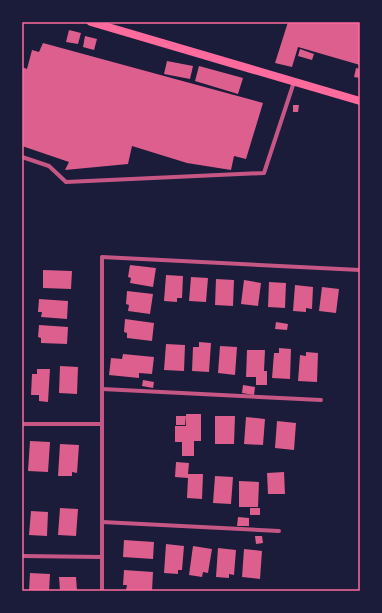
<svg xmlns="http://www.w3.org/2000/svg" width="382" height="613" font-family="'Zilla Slab',serif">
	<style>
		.building { fill: #dd5f8e }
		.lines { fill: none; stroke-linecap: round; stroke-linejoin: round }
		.minor { stroke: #c65784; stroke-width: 4 }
		.secondary { stroke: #ff6b9d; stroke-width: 8 }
		.neatline { fill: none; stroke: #ff6b9d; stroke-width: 1.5 }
	</style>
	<rect width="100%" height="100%" fill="#1b1b3a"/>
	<g class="building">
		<path d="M288,22H360V65L298,47L292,67L275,63Z"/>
		<path d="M69,30L81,33L78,44L66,42Z"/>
		<path d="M85,36L97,39L94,50L83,47Z"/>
		<path d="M43,43L263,103L246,159L234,156L231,170L187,163L132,146L128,164L65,170L69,162L22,146V67L27,69L32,50L39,52Z"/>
		<path d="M300,49L314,54L312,60L298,56Z"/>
		<path d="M167,61L193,66L190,79L164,74Z"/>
		<path d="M199,66L243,78L238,94L195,81Z"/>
		<path d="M356,68L360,69V78L354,77Z"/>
		<path d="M293,105H299L298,112H293Z"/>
		<path d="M130,265L156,268L153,287L130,283L131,278L128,277Z"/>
		<path d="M43,270L72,271L71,289L43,288Z"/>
		<path d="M166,275L183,276L182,298H177V302L164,301Z"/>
		<path d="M191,277L208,278L206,302L189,301Z"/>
		<path d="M216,279L234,280L233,306L215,305Z"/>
		<path d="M244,280L261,283L258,306L241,304Z"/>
		<path d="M269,282L286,283L285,308L268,307Z"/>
		<path d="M295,285L313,287L312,309L306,308V312L293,311Z"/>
		<path d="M322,287L339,289L336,313L319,311Z"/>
		<path d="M127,291L153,294L150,314L128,311L129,305L126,304Z"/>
		<path d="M39,299L68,301L67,319L41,317L42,312H38Z"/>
		<path d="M125,319L154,323L152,341L127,338V333L124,332Z"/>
		<path d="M276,322L288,324L287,330L275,329Z"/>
		<path d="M39,325L68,327L67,344L41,343V338L38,337Z"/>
		<path d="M199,342L211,343L209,372L192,371L193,347H199Z"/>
		<path d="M166,344L185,345L184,371L164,370Z"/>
		<path d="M220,346L237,347L235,375L218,373Z"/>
		<path d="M279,348L291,349L290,379L272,378L274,353H279Z"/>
		<path d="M247,350H265L264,371H267V385H256V377H246Z"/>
		<path d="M306,352L318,353L317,382L298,381L300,355L306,356Z"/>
		<path d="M123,354L154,357L152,374L139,373V378L109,375L111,358L122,359Z"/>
		<path d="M60,366L78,367L77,394L59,393Z"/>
		<path d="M37,369H50L48,402L39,401V395H31L32,374H37Z"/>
		<path d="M143,380L154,382L153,388L142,386Z"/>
		<path d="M243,385L255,387L254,395L242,393Z"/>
		<path d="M186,414H201V441H194V456H182V442H175V426H186Z"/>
		<path d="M176,416H186L185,425H176Z"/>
		<path d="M215,416H235L234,444H215Z"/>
		<path d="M246,417L265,419L263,445L244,444Z"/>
		<path d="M277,421L296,423L294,450L275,448Z"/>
		<path d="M30,441L50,442L48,472L28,471Z"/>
		<path d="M60,444L79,445L77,473L72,472V476H58Z"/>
		<path d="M176,462L189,463L188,474H203L202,499L187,498L188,478L175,477Z"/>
		<path d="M284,472L285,494H268L267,473Z"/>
		<path d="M215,476L233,477L231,504L213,503Z"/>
		<path d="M239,481L259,482L258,507H239Z"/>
		<path d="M60,508L78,509L76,536L58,535Z"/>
		<rect x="250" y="508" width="10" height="7"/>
		<path d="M31,511L48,512L47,536L29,535Z"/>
		<path d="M238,517L249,518V526H237Z"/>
		<path d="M255,536H262L263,543L256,544Z"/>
		<path d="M124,540L154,542L153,559L123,557Z"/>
		<path d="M166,544L184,546L182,570H178V574L164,573Z"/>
		<path d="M193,546L212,549L208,573L203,572L202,577L189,575Z"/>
		<path d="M218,548L236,550L234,575L229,574V578L216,577Z"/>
		<path d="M244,549L262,551L260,579L242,577Z"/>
		<path d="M124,570L153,572L152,591L126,590L127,585H123Z"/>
		<path d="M30,573L50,574L49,591H29Z"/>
		<path d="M59,577H76L77,591H60Z"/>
	</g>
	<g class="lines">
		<g class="minor">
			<path d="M22,157L49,166L66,182L264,173L294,82"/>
			<path d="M102,389L321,400"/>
			<path d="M22,424H102"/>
			<path d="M102,522L279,531"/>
			<path d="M22,556L102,557"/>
			<path d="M102,591V257L360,270"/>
		</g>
		<path class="secondary" d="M91,22L360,101"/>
	</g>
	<rect width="382" height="613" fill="none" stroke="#1b1b3a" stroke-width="46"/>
	<rect x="23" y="23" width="336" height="567" class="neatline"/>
</svg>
